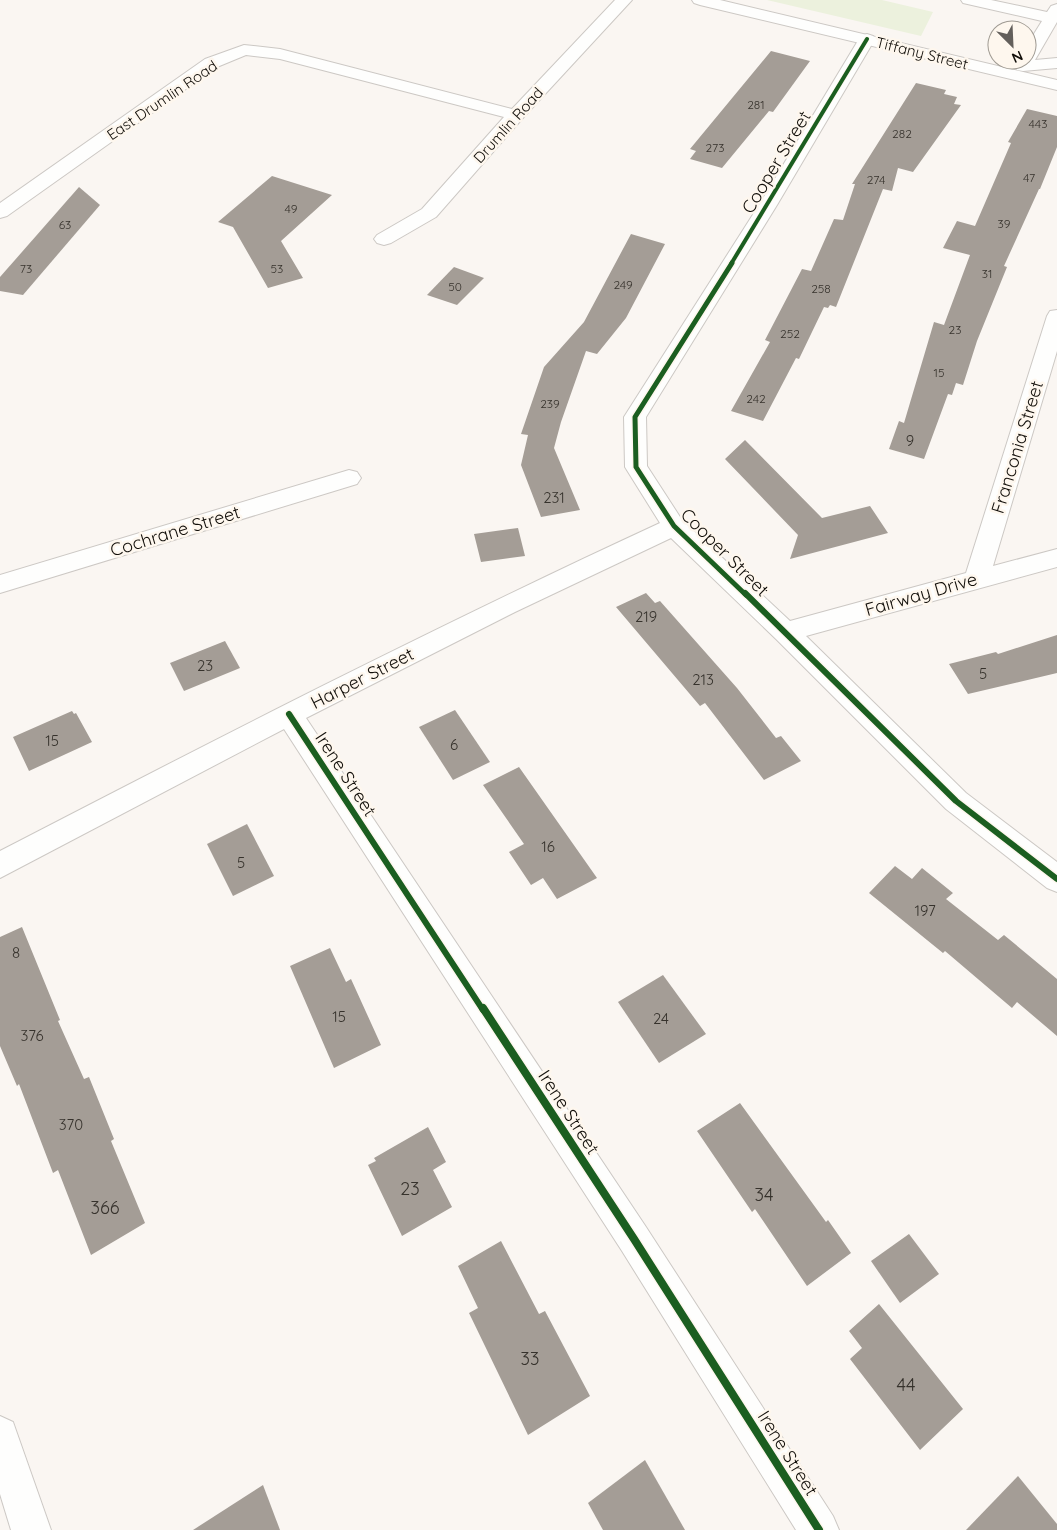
<svg xmlns="http://www.w3.org/2000/svg" width="1057" height="1530" font-family="Quicksand,sans-serif">
	<style>
		.green { fill: #ecf1dd }
		.building { fill: #a49d96 }
		.lines { fill: none; stroke-linecap: round; stroke-linejoin: round }
		.minor-casing { stroke: #ccc8c4; stroke-width: 2 }
		.major-casing { stroke: #ccc8c4; stroke-width: 2 }
		.minor { fill: #fefefd; fill-rule: evenodd }
		.major { fill: #fefefd; fill-rule: evenodd }
		.cycleway-far3-casing { stroke: #fef7ee; stroke-width: 5.5 }
		.cycleway-far2-casing { stroke: #fef7ee; stroke-width: 8 }
		.cycleway-far1-casing { stroke: #fef7ee; stroke-width: 9 }
		.cycleway-casing { stroke: #fef7ee; stroke-width: 11 }
		.cycleway-far3 { stroke: #1b5e20; stroke-width: 4 }
		.cycleway-far2 { stroke: #1b5e20; stroke-width: 5 }
		.cycleway-far1 { stroke: #1b5e20; stroke-width: 6 }
		.cycleway { stroke: #1b5e20; stroke-width: 8 }
		.labels { text-anchor: middle; dominant-baseline: central; stroke-width: 5; stroke-linejoin: round; paint-order: stroke }
		.far-number-label { font-size: 12px; fill: #36322c }
		.far-street-label { font-size: 15px; fill: #110e09; stroke: #fef7ee }
		.number-label { font-size: 15px; fill: #36322c }
		.street-label { font-size: 18px; fill: #110e09; stroke: #fef7ee }
		.near-number-label { font-size: 18px; fill: #36322c }
	</style>
	<rect width="100%" height="100%" fill="#faf6f2"/>
	<path class="green" d="M767,0H882L933,12L921,36Z"/>
	<g class="building">
		<path d="M771,51L810,61L773,112L769,111L722,168L690,159L696,151L690,149Z"/>
		<path d="M916,83L946,90L944,94L957,97L954,104L961,105L913,172L898,168L892,191L883,189L836,307L830,305L828,308L824,307L799,359L796,358L763,421L731,411L770,342L765,340L802,269L811,271L834,219L843,220L855,184H852Z"/>
		<path d="M1027,109L1057,116V147L1040,189H1039L1004,266L1007,267L977,341L963,385L956,383L952,395L948,394L924,459L889,449L899,421L904,423L934,322L944,325L970,255L943,248L957,221L975,226L1011,143L1008,142Z"/>
		<path d="M272,176L332,195L281,241L303,278L268,288L233,227L218,222Z"/>
		<path d="M79,187L100,205L23,295L0,291V277Z"/>
		<path d="M631,234L665,244L626,318L597,354L586,351L561,422L554,448L580,510L541,517L521,465L528,435L521,434L544,367L584,322Z"/>
		<path d="M454,267L484,278L457,305L427,295Z"/>
		<path d="M745,440L822,518L870,506L888,533L790,559L798,535L725,459Z"/>
		<path d="M518,528L525,556L481,562L474,534Z"/>
		<path d="M646,593L655,603L660,601L737,688L776,738L781,736L801,761L764,780L705,703L700,706L616,607Z"/>
		<path d="M1057,635V673L968,694L949,664L996,652L998,654Z"/>
		<path d="M225,641L240,668L184,691L170,663Z"/>
		<path d="M455,710L490,762L453,780L419,727Z"/>
		<path d="M72,711L74,714L76,713L92,742L29,771L13,737Z"/>
		<path d="M519,767L597,878L557,899L543,878L531,885L509,852L524,844L483,785Z"/>
		<path d="M247,824L274,876L233,896L207,844Z"/>
		<path d="M895,866L912,879L922,868L953,893L946,899L998,940L1004,935L1057,979V1036L1017,1002L1012,1008L945,951L943,953L869,893Z"/>
		<path d="M22,927L60,1020L58,1021L84,1079L89,1077L114,1139L111,1141L145,1223L91,1255L58,1170L53,1173L19,1084L17,1086L0,1046V937Z"/>
		<path d="M330,948L346,982L351,979L381,1045L334,1068L290,966Z"/>
		<path d="M663,975L706,1034L659,1063L618,1002Z"/>
		<path d="M740,1103L826,1222L828,1220L851,1253L807,1286L755,1209L752,1212L697,1131Z"/>
		<path d="M428,1127L446,1162L433,1170L452,1207L402,1236L368,1165L376,1161L374,1158Z"/>
		<path d="M909,1234L939,1274L900,1303L871,1261Z"/>
		<path d="M501,1241L539,1314L545,1311L590,1396L528,1435L469,1313L478,1308L458,1266Z"/>
		<path d="M879,1304L963,1409L920,1450L850,1359L862,1348L849,1331Z"/>
		<path d="M645,1460L685,1530H603L588,1503Z"/>
		<path d="M1018,1476L1057,1524V1530H966Z"/>
		<path d="M263,1485L280,1530H193Z"/>
	</g>
	<g class="lines">
		<defs>
			<g id="minor">
				<path d="M615,0H632L522,119L436,217L391,243L384,245L377,243L374,239L377,235L422,209L504,117L280,59L246,55L217,67L7,216L0,218V203L205,59L244,45L280,49L512,109Z"/>
				<path d="M961,0H991L1047,12L1051,6L1057,4V22L1035,60L1057,58V68L1023,71L1017,70L1015,66L1020,62L1019,60H1027V45L1042,21L963,3Z"/>
				<path d="M867,34L873,36L875,39L777,205L646,417L647,466L682,520L790,621L966,573L1047,316L1050,311L1057,310V351L993,566L1057,549V567L806,636L966,793L1057,862V892L1047,888L946,809L776,639L671,538L515,612L306,718L646,1227L833,1516L839,1530H796L622,1251L284,729L0,878V851C218,738 437,626 660,523L625,467L624,417L759,205L859,39L861,36Z"/>
				<path d="M349,470L357,472L361,478L357,484L0,593V575Z"/>
			</g>
			<g id="major">
				<path d="M692,0H720L1057,80V90L700,5L694,3Z"/>
				<path d="M0,1416L13,1422L51,1530H11L0,1494Z"/>
			</g>
		</defs>
		<use href="#minor" class="minor-casing"/>
		<use href="#major" class="major-casing"/>
		<use href="#minor" class="minor"/>
		<use href="#major" class="major"/>
		<defs>
			<path id="cycleway-far3" d="M731,264L867,39"/>
			<path id="cycleway-far2" d="M732,263L635,417L636,467L674,526L746,595"/>
			<g id="cycleway-far1">
				<path d="M745,593L956,801L1057,879"/>
				<path d="M289,714L483,1010"/>
			</g>
			<path id="cycleway" d="M483,1008L634,1239L819,1530"/>
		</defs>
		<use href="#cycleway-far3" class="cycleway-far3-casing"/>
		<use href="#cycleway-far2" class="cycleway-far2-casing"/>
		<use href="#cycleway-far1" class="cycleway-far1-casing"/>
		<use href="#cycleway" class="cycleway-casing"/>
		<use href="#cycleway-far3" class="cycleway-far3"/>
		<use href="#cycleway-far2" class="cycleway-far2"/>
		<use href="#cycleway-far1" class="cycleway-far1"/>
		<use href="#cycleway" class="cycleway"/>
	</g>
	<g class="labels">
		<g class="far-number-label">
			<text x="756" y="104">281</text>
			<text x="1038" y="123">443</text>
			<text x="902" y="133">282</text>
			<text x="715" y="147">273</text>
			<text x="1029" y="177">47</text>
			<text x="876" y="179">274</text>
			<text x="291" y="208">49</text>
			<text x="1004" y="223">39</text>
			<text x="65" y="224">63</text>
			<text x="26" y="268">73</text>
			<text x="277" y="268">53</text>
			<text x="987" y="273">31</text>
			<text x="623" y="284">249</text>
			<text x="455" y="286">50</text>
			<text x="821" y="288">258</text>
			<text x="955" y="329">23</text>
			<text x="790" y="333">252</text>
			<text x="939" y="372">15</text>
			<text x="756" y="398">242</text>
			<text x="550" y="403">239</text>
		</g>
		<g class="far-street-label">
			<text transform="translate(922 53) rotate(14)">Tiffany Street</text>
			<text transform="translate(162 100) rotate(-34)">East Drumlin Road</text>
			<text transform="translate(508 125) rotate(-48)">Drumlin Road</text>
		</g>
		<g class="number-label">
			<text x="910" y="440">9</text>
			<text x="554" y="497">231</text>
			<text x="646" y="616">219</text>
			<text x="205" y="665">23</text>
			<text x="983" y="673">5</text>
			<text x="703" y="679">213</text>
			<text x="52" y="740">15</text>
			<text x="454" y="744">6</text>
			<text x="548" y="846">16</text>
			<text x="241" y="862">5</text>
			<text x="925" y="910">197</text>
			<text x="16" y="952">8</text>
			<text x="339" y="1016">15</text>
			<text x="661" y="1018">24</text>
			<text x="32" y="1035">376</text>
			<text x="71" y="1124">370</text>
		</g>
		<g class="street-label">
			<text transform="translate(776 162) rotate(-59)">Cooper Street</text>
			<text transform="translate(1017 447) rotate(-73)">Franconia Street</text>
			<text transform="translate(175 531) rotate(-17)">Cochrane Street</text>
			<text transform="translate(725 552) rotate(45)">Cooper Street</text>
			<text transform="translate(921 594) rotate(-16)">Fairway Drive</text>
			<text transform="translate(362 678) rotate(-27)">Harper Street</text>
			<text transform="translate(346 774) rotate(57)">Irene Street</text>
			<text transform="translate(569 1112) rotate(57)">Irene Street</text>
			<text transform="translate(788 1453) rotate(58)">Irene Street</text>
		</g>
		<g class="near-number-label">
			<text x="410" y="1188">23</text>
			<text x="764" y="1194">34</text>
			<text x="105" y="1207">366</text>
			<text x="530" y="1358">33</text>
			<text x="906" y="1384">44</text>
		</g>
	</g>
	<g transform="translate(1012 45) rotate(156)"><circle r="24" fill="#fef7ee" stroke="#9f9a92"/>
	<path d="M0-4L9 19L0 12L-9 19Z" fill="#635f5b"/>
	<text y="-8" font-size="14" font-weight="bold" text-anchor="middle" fill="#110e09">N</text>
	</g>
</svg>
